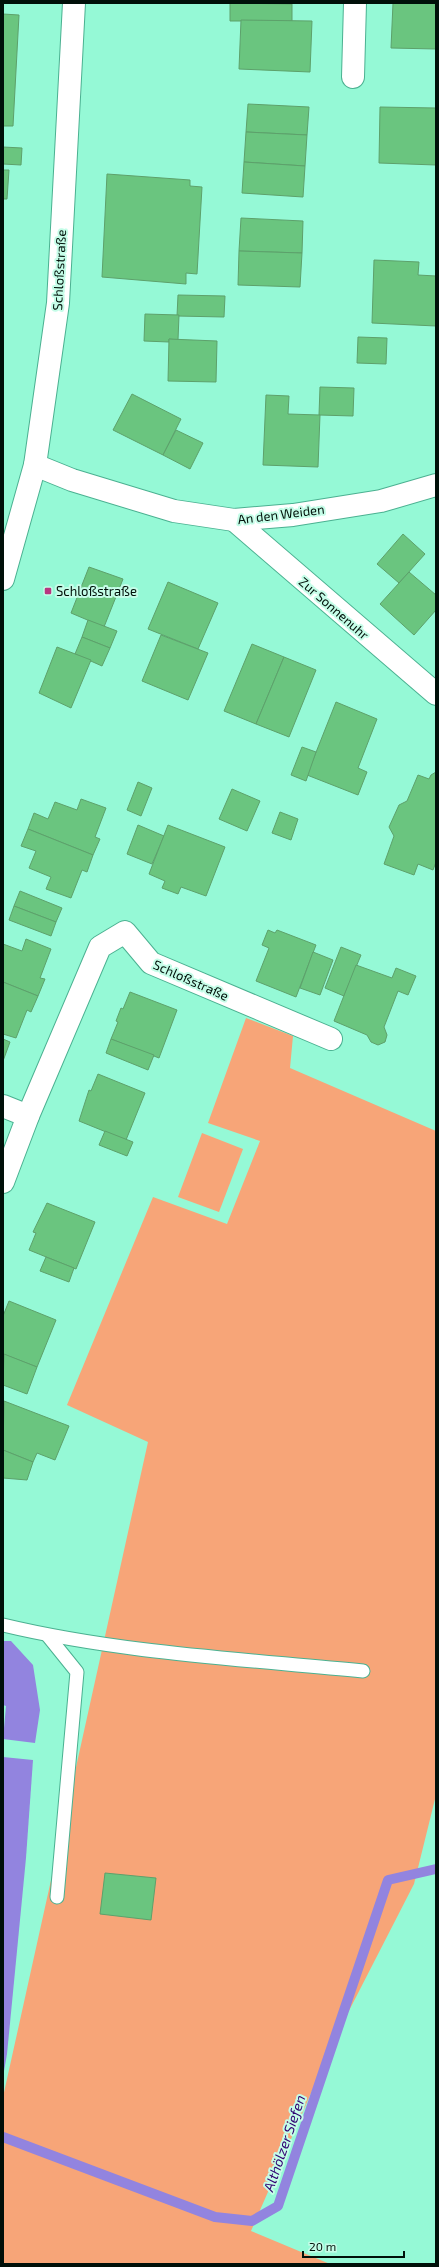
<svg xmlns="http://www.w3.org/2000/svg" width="439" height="2267" font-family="'Exo 2',sans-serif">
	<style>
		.green { fill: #f7a578 }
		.water { fill: #9284df }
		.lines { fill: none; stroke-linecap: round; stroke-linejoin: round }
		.stream { stroke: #9284df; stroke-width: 10 }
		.building { fill: #6ac57f; stroke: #5da16b }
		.service-casing { stroke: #4bb191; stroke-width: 15 }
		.minor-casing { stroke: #4bb191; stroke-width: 24 }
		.tertiary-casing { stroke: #4bb191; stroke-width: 24 }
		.secondary-casing { stroke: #4bb191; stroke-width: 24 }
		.service { stroke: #fff; stroke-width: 13 }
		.minor { stroke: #fff; stroke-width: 22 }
		.tertiary { stroke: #fff; stroke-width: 22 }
		.secondary { stroke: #fff; stroke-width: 22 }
		.poi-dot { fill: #b83780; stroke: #c5fde8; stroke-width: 1.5 }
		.labels { text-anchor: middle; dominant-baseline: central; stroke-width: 4; stroke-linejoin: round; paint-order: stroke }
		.street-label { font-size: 13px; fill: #001009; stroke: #c5fde8 }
		.poi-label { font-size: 13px; fill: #001009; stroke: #c5fde8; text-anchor: start }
		.water-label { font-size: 14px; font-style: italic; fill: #2f0071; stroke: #c5fde8 }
	</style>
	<rect width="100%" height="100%" fill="#95f9d6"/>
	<g class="green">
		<path d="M246,1018L293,1036L290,1068L436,1131V1795L414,1884L335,2038L251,2231L330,2264H3V2097L148,1442L67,1405L153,1197L227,1224L260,1141L208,1123Z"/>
		<path d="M202,1133L243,1149L219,1212L178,1197Z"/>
	</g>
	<g class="water">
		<path d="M3,1641H11L33,1665L40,1710L35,1743L3,1739L6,1706L3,1705Z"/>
		<path d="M3,1757L33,1760L26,1858L7,2054L3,2077Z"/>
	</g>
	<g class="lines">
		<path class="stream" d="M3,2137L215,2217L252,2221L278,2206L388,1880L436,1869"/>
	</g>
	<g class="building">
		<path d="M230,3L292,4V21H230Z"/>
		<path d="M393,3H436V49L391,48Z"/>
		<path d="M3,14L19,15L13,126H3Z"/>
		<path d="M241,20L312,21L310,72L239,69Z"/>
		<path d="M248,104L309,107L307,135L246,132Z"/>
		<path d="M380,107L436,108V165L379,163Z"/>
		<path d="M246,132L307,135L305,166L244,162Z"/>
		<path d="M3,147L22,148L21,165L3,164Z"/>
		<path d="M244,162L305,166L303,197L242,193Z"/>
		<path d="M3,170H9L7,199H3Z"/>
		<path d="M107,174L190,180V186L202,187L197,274L186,273V284L102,277Z"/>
		<path d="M241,218L303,221L302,253L239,251Z"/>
		<path d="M239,251L302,253L300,287L238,285Z"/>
		<path d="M374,260L419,262L418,275L436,276V326L372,323Z"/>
		<path d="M178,295L225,296L224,317L177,316Z"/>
		<path d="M145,314L179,315L178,340L169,339V342L144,341Z"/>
		<path d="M358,337L387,338L386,364L357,363Z"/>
		<path d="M169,339L217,341L216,382L168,381Z"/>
		<path d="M320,387L354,388L353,416L319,415Z"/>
		<path d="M132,394L181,419L163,455L113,430Z"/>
		<path d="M266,395L289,396L288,414L320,415L318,467L263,465Z"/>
		<path d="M176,430L203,443L190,469L163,455Z"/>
		<path d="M403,534L425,554L399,583L377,564Z"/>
		<path d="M89,567L123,579L104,627L71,613Z"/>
		<path d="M409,572L436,595V610L414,635L380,604Z"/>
		<path d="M168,582L218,603L198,649L148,629Z"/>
		<path d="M88,620L117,631L110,648L82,637Z"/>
		<path d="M161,635L208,653L188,700L142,681Z"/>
		<path d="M82,637L110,648L102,666L75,654Z"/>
		<path d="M252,644L284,657L256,724L224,711Z"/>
		<path d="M57,647L91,660L71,708L39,693Z"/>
		<path d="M284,657L316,670L289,737L256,724Z"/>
		<path d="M336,702L377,719L358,768L367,772L358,795L307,775Z"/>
		<path d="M302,747L316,752L306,781L291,775Z"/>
		<path d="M436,772V862L433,870L418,864L414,875L384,864L394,836L389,827L399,805L407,801L418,775L429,779L431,775Z"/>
		<path d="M138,782L152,788L141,816L127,810Z"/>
		<path d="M232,789L260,801L247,831L219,819Z"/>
		<path d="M81,799L106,808L95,837L100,839L93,855L28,829L34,813L48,819L55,802L77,810Z"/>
		<path d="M280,812L298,819L291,840L272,833Z"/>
		<path d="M138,825L164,836L152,864L127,854Z"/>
		<path d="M168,825L225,847L206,896L181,887L178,894L162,888L165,881L149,874Z"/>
		<path d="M28,829L93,855L87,872L82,870L71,898L46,889L51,877L29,868L36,851L21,846Z"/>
		<path d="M20,891L62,908L56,922L14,906Z"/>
		<path d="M14,906L56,922L51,936L9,920Z"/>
		<path d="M268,930L275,933L277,930L316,945L296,997L256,981L269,948L262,945Z"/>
		<path d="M26,939L51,949L40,978L45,979L38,996L3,982V944L22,951Z"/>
		<path d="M341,947L361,955L344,996L325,988Z"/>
		<path d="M313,952L333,960L320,995L300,988Z"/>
		<path d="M356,965L392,978L396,968L416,976L408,995L398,991L384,1027L387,1035L385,1042L378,1045L371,1042L367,1035L334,1021Z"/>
		<path d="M3,982L38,996L31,1012L27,1010L16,1038L3,1034Z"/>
		<path d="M130,992L177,1010L159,1058L111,1039L118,1022L116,1021L121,1008L123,1009Z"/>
		<path d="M3,1039L10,1042L3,1061Z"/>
		<path d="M111,1039L154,1055L148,1070L106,1053Z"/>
		<path d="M98,1074L145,1093L126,1140L79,1121L89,1090L91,1091Z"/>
		<path d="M105,1131L133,1142L127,1156L99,1145Z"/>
		<path d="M47,1203L95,1222L76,1269L29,1250L36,1233L33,1232Z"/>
		<path d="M46,1257L74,1268L69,1282L40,1271Z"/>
		<path d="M9,1301L56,1320L37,1367L3,1354V1316Z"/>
		<path d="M4,1354L37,1367L27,1394L3,1385Z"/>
		<path d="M4,1401L69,1426L55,1460L37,1453L33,1462L3,1450Z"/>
		<path d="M3,1450L33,1462L27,1480L3,1478Z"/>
		<path d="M105,1873L156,1878L151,1920L100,1914Z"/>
	</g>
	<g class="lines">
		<defs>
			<g id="service">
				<path d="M3,1625C120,1653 243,1659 363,1671"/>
				<path d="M48,1636L77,1672L57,1897"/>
			</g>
			<g id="minor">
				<path d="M353,77L355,3"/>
				<path d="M234,520L436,694"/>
				<path d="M3,1106L28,1116"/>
				<path d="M3,1182L28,1116L100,947L125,932L151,963L331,1039"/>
			</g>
			<path id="tertiary" d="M35,465L72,480L174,511L234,520L293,515L381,501L436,485"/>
			<path id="secondary" d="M3,579L35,465L58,303L74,3"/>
		</defs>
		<use href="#service" class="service-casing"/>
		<use href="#minor" class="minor-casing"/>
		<use href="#tertiary" class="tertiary-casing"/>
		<use href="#secondary" class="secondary-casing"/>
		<use href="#service" class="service"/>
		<use href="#minor" class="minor"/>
		<use href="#tertiary" class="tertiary"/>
		<use href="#secondary" class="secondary"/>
	</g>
	<rect class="poi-dot" x="44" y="587" width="8" height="8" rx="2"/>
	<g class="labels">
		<g class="street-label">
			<text transform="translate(59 270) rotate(-87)">Schloßstraße</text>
			<text transform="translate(281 514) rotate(-7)">An den Weiden</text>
			<text transform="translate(334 608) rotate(41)">Zur Sonnenuhr</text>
			<text transform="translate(191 980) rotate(24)">Schloßstraße</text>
		</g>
		<g class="poi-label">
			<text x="56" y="591">Schloßstraße</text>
		</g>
		<g class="water-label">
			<text transform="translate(284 2143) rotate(-71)">Althölzer Siefen</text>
		</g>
	</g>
	<rect width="439" height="2267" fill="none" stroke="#001009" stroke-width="8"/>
	<path d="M303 2251v6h101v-6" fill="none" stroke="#001009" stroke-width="2"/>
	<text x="309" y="2251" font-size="12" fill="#001009" stroke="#c5fde8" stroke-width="3" paint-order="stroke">20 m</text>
</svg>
